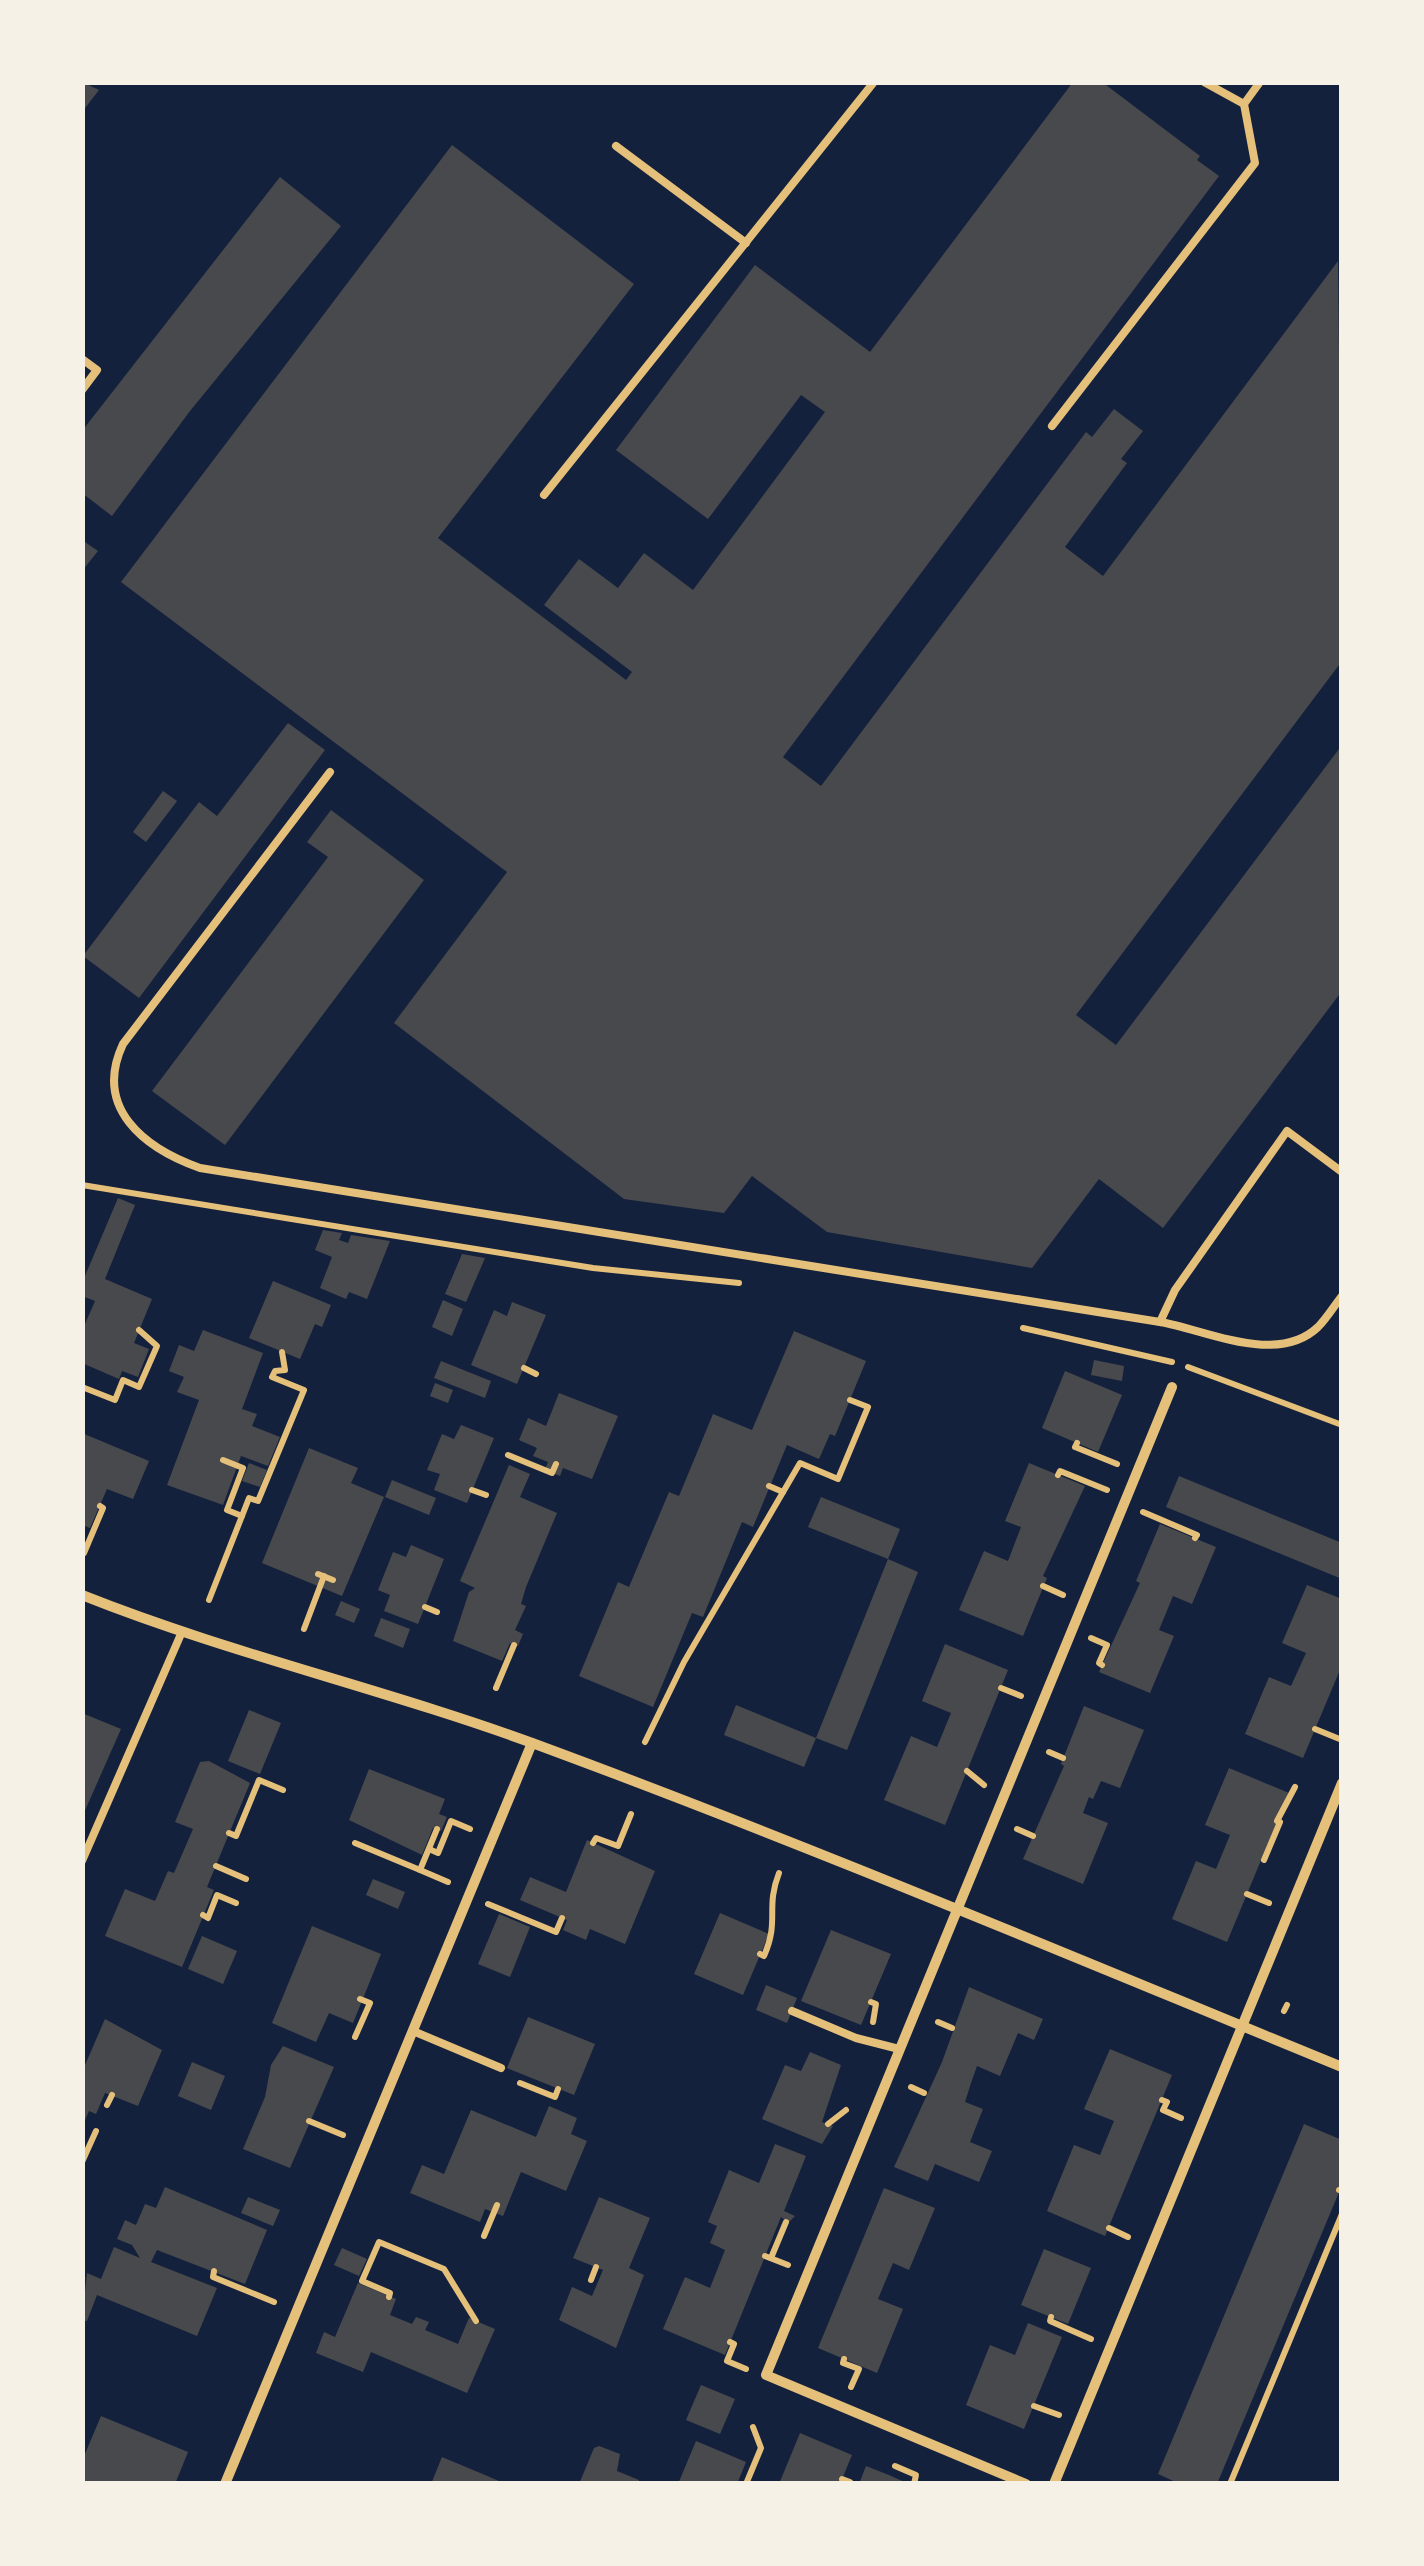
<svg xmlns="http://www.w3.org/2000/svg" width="1424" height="2566" font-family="'Fira Sans',sans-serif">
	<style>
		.building { fill: #48494c }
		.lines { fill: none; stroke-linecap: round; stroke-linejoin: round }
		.path { stroke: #e5c07b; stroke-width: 6 }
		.service { stroke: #e5c07b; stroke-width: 8 }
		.minor { stroke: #e5c07b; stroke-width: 10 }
	</style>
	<rect width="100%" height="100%" fill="#14213d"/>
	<g class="building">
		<path d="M82,82L99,90L82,112Z"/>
		<path d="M1073,82H1102L1200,156L1197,160L1219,176L783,757L821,786L1086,432L1092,437L1114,409L1143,431L1121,459L1127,463L1065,547L1103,576L1338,261L1342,661L1076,1015L1116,1045L1342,745V991L1163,1228L1099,1179L1032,1268L827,1232L752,1176L724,1213L624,1199L394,1023L507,872L121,582L452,145L634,284L438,538L626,680L632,672L544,605L579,559L618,588L644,553L693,590L825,412L801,395L708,519L616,450L755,265L870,352Z"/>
		<path d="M280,177L341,226L190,411L112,516L82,493V431Z"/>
		<path d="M82,540L98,551L82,571Z"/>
		<path d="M288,723L325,750L139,998L83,956L199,802L217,816Z"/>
		<path d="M163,791L177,801L146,842L133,832Z"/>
		<path d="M331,810L424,880L225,1145L152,1091L328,857L307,842Z"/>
		<path d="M118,1198L135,1205L105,1279L152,1299L134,1343L149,1349L138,1377L122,1371L119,1379L82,1363V1331L95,1301L82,1296V1283Z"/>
		<path d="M323,1230L342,1233L339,1240L348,1243L351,1235L390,1241L367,1299L349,1292L346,1299L320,1288L332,1257L315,1250Z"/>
		<path d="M462,1254L485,1258L466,1302L445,1294Z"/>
		<path d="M273,1281L331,1305L322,1327L315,1324L300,1359L249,1338Z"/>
		<path d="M443,1300L463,1309L452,1336L432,1327Z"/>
		<path d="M512,1302L546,1315L517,1384L471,1365L494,1310L507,1316Z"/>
		<path d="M203,1330L263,1353L242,1409L257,1414L252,1426L280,1437L268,1466L241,1456L223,1505L167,1485L199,1400L177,1392L184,1377L169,1371L179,1345L194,1351Z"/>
		<path d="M794,1331L866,1361L835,1436L830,1434L819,1459L787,1445L753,1527L742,1522L703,1617L692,1613L653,1707L579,1676L618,1582L629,1587L669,1492L679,1496L713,1414L752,1430Z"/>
		<path d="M1094,1360L1124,1366L1122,1381L1091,1375Z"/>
		<path d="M441,1361L491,1381L485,1398L434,1378Z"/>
		<path d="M1065,1371L1122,1395L1098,1452L1042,1428Z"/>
		<path d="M435,1383L453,1390L448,1403L430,1396Z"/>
		<path d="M559,1393L618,1416L592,1479L563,1468L560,1476L545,1470L548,1462L533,1456L537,1448L519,1440L528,1418L546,1426Z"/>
		<path d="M461,1425L494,1438L467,1503L434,1490L440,1474L427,1470L442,1434L454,1439Z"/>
		<path d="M82,1433L149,1461L133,1499L107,1489L90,1528L82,1525Z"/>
		<path d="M309,1448L358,1468L351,1483L384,1497L342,1596L262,1563Z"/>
		<path d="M249,1463L267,1470L260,1487L242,1481Z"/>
		<path d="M1029,1463L1085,1486L1043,1576L1047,1578L1023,1636L959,1610L984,1551L1008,1561L1021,1527L1005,1521Z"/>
		<path d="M509,1465L530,1474L520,1497L557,1513L526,1587L521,1604L526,1606L515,1630L523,1634L518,1646L510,1643L502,1661L453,1641L469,1592L475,1588L460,1581Z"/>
		<path d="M1179,1476L1342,1543V1579L1166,1507Z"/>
		<path d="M392,1480L436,1498L429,1515L385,1497Z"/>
		<path d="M821,1497L900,1529L888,1559L808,1527Z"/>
		<path d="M1160,1524L1216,1547L1192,1604L1173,1596L1159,1630L1174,1636L1150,1693L1099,1672L1140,1583L1136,1581Z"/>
		<path d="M411,1545L444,1559L418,1624L384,1611L390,1595L378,1590L393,1552L406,1557Z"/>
		<path d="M888,1559L918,1572L847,1750L816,1738L804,1767L724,1735L736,1705L816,1738Z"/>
		<path d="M1307,1585L1342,1599V1665L1303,1758L1245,1734L1269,1677L1291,1686L1306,1653L1282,1643Z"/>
		<path d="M341,1601L360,1609L354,1623L335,1615Z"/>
		<path d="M381,1618L410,1629L403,1648L374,1636Z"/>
		<path d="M945,1644L1008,1670L945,1825L884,1800L911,1736L937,1747L951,1713L922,1701Z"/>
		<path d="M1084,1706L1144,1730L1120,1788L1101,1781L1093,1799L1089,1797L1083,1813L1108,1823L1083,1884L1023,1859L1064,1766L1061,1764Z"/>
		<path d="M249,1710L281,1723L260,1774L228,1761Z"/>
		<path d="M82,1713L121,1729L83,1815H82Z"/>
		<path d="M209,1761L250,1783L207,1887L214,1890L182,1967L105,1936L125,1889L155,1901L168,1871L174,1873L193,1829L175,1822L200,1762Z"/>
		<path d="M1229,1768L1289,1793L1227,1942L1172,1919L1196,1861L1216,1869L1230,1835L1205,1825Z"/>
		<path d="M369,1769L445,1799L439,1814L447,1817L441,1831L433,1828L422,1855L349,1820Z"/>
		<path d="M587,1840L655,1871L625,1944L590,1929L586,1940L563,1930L567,1920L520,1900L530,1877L566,1892Z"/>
		<path d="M373,1879L405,1892L398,1909L366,1895Z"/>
		<path d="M720,1913L769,1934L743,1995L694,1974Z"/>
		<path d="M499,1914L530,1927L510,1977L478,1964Z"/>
		<path d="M312,1926L381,1954L353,2023L329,2013L316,2042L272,2023Z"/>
		<path d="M831,1930L891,1954L861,2025L801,2001Z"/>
		<path d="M202,1936L237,1951L223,1984L188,1969Z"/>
		<path d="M766,1985L797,1998L787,2023L756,2010Z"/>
		<path d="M969,1987L1043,2019L1034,2040L1018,2033L1000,2076L977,2066L971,2083L965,2102L983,2109L970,2142L992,2151L979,2182L935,2164L928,2181L894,2167L942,2062Z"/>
		<path d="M528,2017L595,2044L574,2095L507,2068Z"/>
		<path d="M105,2019L162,2050L138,2106L105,2093L96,2114L89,2111L82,2127V2072Z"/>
		<path d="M283,2046L334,2067L290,2168L243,2149L265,2097L271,2065Z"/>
		<path d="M1110,2049L1172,2075L1105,2236L1047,2211L1074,2145L1100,2155L1114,2121L1084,2109Z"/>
		<path d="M810,2052L841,2065L822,2122L833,2126L822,2144L762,2119L785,2065L801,2071Z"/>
		<path d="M192,2062L225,2076L211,2110L178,2096Z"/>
		<path d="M549,2106L577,2118L571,2134L587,2141L566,2191L521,2172L503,2216L485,2209L480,2222L410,2193L422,2165L444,2174L471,2110L536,2137Z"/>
		<path d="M1304,2124L1342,2140V2185L1217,2484H1180L1158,2474Z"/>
		<path d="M775,2144L806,2156L784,2211L795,2216L788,2223L781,2217L725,2355L663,2329L685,2277L710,2288L725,2250L710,2243L717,2226L708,2222L729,2170L759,2183Z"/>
		<path d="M165,2187L267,2230L245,2284L157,2250L151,2262L217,2288L197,2336L97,2295L87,2321L82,2320L87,2273L101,2279L114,2247L140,2258L132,2245L117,2239L125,2220L136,2225L145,2204L156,2208Z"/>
		<path d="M884,2188L935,2208L909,2270L893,2263L878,2299L903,2309L877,2373L818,2348Z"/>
		<path d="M248,2197L280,2210L273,2226L241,2213Z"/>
		<path d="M599,2197L650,2218L629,2268L644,2275L616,2348L559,2320L572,2287L592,2296L603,2270L573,2258Z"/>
		<path d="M342,2248L367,2259L359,2276L334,2265Z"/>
		<path d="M1044,2249L1091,2268L1068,2324L1021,2305Z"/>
		<path d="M358,2283L396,2299L390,2315L412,2324L416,2317L429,2322L425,2330L458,2344L469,2318L495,2329L467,2393L371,2352L363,2372L316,2353L324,2332L335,2337Z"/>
		<path d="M1028,2323L1062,2337L1024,2429L966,2405L990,2345L1015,2355Z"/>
		<path d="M701,2385L735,2399L720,2434L686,2420Z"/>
		<path d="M101,2416L188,2452L175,2484H82V2461Z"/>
		<path d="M800,2433L852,2455L840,2484H779Z"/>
		<path d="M696,2441L746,2462L737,2484H678Z"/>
		<path d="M599,2446L620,2454L617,2471L639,2480L638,2484H579L594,2448Z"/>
		<path d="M442,2457L485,2475L506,2484H431Z"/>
		<path d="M866,2466L889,2475L909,2484H859Z"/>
	</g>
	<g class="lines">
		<g class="path">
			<path d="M82,1185L593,1268L739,1283"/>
			<path d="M1023,1328L1172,1362"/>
			<path d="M1188,1367L1342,1425"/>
			<path d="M524,1368L536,1374"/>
			<path d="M82,1387L115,1400L123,1380L139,1387L157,1346L139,1330"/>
			<path d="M1077,1443L1075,1447L1117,1464"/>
			<path d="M508,1455L552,1473L556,1464"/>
			<path d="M1058,1475L1060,1471L1107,1490"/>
			<path d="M769,1486L783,1492"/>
			<path d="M472,1490L486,1495"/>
			<path d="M1143,1512L1197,1535L1195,1538"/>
			<path d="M242,1516L249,1498L258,1501L304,1390L272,1377L275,1371L285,1370L282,1352"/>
			<path d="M84,1553L103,1508L100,1506"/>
			<path d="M318,1574L333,1580"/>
			<path d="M1043,1586L1063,1595"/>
			<path d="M209,1600L242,1516L227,1510L243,1468L223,1460"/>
			<path d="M425,1607L437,1612"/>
			<path d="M304,1629L324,1576"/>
			<path d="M1091,1638L1107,1645L1099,1663L1102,1665"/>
			<path d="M496,1688L514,1645"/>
			<path d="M1001,1688L1021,1696"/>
			<path d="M1315,1729L1342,1740"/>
			<path d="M645,1742L684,1662L800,1463L838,1479L868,1407L850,1400"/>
			<path d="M1049,1752L1063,1758"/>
			<path d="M967,1771L984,1785"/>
			<path d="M1277,1821L1295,1787"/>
			<path d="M437,1829L420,1870L448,1882"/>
			<path d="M1017,1829L1033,1836"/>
			<path d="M229,1833L236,1836L259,1780L283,1790"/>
			<path d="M355,1843L420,1870"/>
			<path d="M593,1843L596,1838L618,1846L631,1814"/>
			<path d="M429,1849L438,1853L451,1821L470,1829"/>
			<path d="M1264,1860L1280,1822"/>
			<path d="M216,1866L246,1879"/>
			<path d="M1247,1894L1269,1903"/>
			<path d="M488,1904L556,1932L562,1918"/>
			<path d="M203,1915L208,1918L217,1895L236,1903"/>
			<path d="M760,1954L764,1956C780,1920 765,1909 779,1873"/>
			<path d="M871,2002L876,2004L873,2022"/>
			<path d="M1284,2011L1287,2005"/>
			<path d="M938,2022L952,2028"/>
			<path d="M355,2037L370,2003L360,1999"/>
			<path d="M520,2083L555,2097L558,2089"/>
			<path d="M911,2087L924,2093"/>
			<path d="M1162,2100L1167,2102L1163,2110L1181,2118"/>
			<path d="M107,2105L112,2095"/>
			<path d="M309,2121L343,2135"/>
			<path d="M828,2124L846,2110"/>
			<path d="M82,2162L96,2131"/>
			<path d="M1339,2190L1342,2191"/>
			<path d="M1109,2228L1128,2237"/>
			<path d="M484,2236L497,2205"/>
			<path d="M765,2256L788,2265"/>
			<path d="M771,2258L786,2222"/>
			<path d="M214,2271L213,2277L274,2302"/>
			<path d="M591,2280L596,2267"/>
			<path d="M389,2297L390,2293L362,2281L379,2242L444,2269L476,2321"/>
			<path d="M1051,2317L1050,2321L1091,2339"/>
			<path d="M730,2342L734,2344L727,2361L746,2369"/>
			<path d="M844,2359L843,2363L859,2369L851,2387"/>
			<path d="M1034,2406L1059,2415"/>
			<path d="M895,2466L916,2475L914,2484"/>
			<path d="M842,2479L850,2482"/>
			<path d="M746,2484L761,2448L753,2427"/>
			<path d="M1230,2484L1342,2214"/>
		</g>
		<g class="service">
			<path d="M1204,82L1244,104L1260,82"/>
			<path d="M616,146L746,243"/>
			<path d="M82,359L97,370L82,390"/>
			<path d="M1052,426L1255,163L1244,104"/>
			<path d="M544,495L874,82"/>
			<path d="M330,772L123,1044C93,1108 144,1148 200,1168L1160,1322C1207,1330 1277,1366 1318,1327C1327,1318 1334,1306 1342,1296"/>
			<path d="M1160,1322L1175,1290L1287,1131L1342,1172"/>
			<path d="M82,1861L181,1634"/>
			<path d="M792,2011L856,2038L899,2049"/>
			<path d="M413,2031L501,2068"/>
		</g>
		<g class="minor">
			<path d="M82,1595C230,1654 385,1689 535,1744C806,1844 1073,1957 1342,2067"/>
			<path d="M225,2484L532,1743"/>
			<path d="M1026,2484L766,2375L1172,1387"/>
			<path d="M1054,2484L1342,1783"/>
		</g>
	</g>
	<rect width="1424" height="2566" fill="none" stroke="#f6f1e7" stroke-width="170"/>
</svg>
